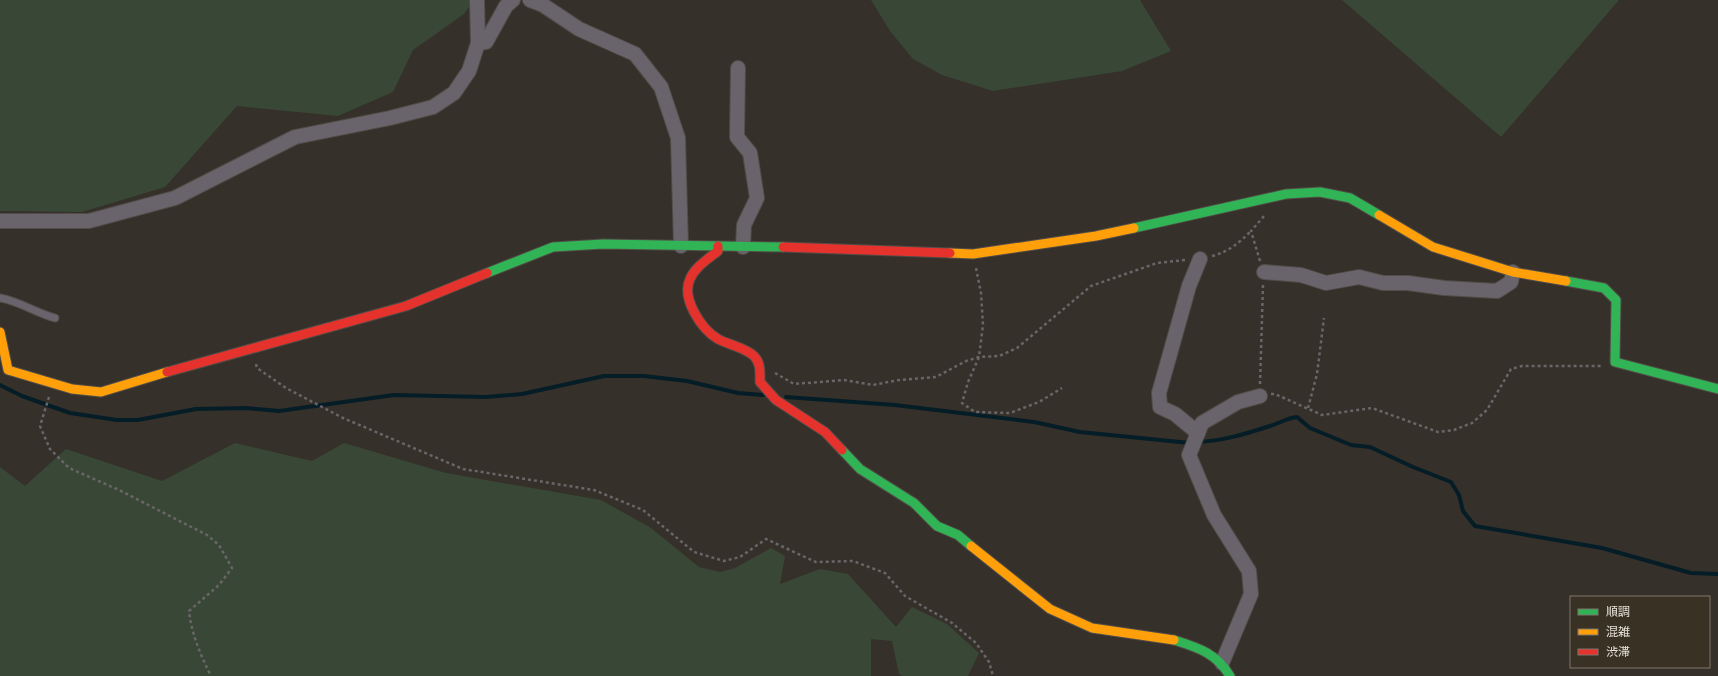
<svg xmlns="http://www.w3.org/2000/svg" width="1718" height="676" font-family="'Varela Round','Noto Sans JP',sans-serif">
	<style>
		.green { fill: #394836 }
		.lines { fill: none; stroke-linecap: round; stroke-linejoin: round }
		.stream { stroke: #051d26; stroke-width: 4 }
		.lane-casing { stroke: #514c47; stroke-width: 9 }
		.street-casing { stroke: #514c47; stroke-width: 16 }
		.fast-casing { stroke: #514c47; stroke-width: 11 }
		.slow-casing { stroke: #514c47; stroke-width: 11 }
		.jam-casing { stroke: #514c47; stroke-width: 11 }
		.path { stroke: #696568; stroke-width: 2.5; stroke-dasharray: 3 3; stroke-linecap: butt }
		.lane { stroke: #69646b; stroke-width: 7 }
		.street { stroke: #69646b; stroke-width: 14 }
		.fast { stroke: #30b455; stroke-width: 9 }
		.slow { stroke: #ff9f0a; stroke-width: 9 }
		.jam { stroke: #e5322d; stroke-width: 9 }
	</style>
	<rect width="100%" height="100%" fill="#35302a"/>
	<g class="green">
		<path d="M0,0H472V3L464,14L413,50L393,92L338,116L237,106L165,187L82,212L0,211Z"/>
		<path d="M871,0H1140L1171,51L1122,71L993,91L942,75L913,59L890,31Z"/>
		<path d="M1342,0H1619L1501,137Z"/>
		<path d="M235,443L312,461L344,443L446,473L601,500L651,528L699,567L720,572L735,568L771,548L785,556L780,584L820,569L848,574L896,627L912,607L947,624L979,653L968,676H903L899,674L892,641L871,639V676H0V467L25,486L66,449L162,481Z"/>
	</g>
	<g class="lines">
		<g class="stream">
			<path d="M0,385L22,396L70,413L117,420H138L196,409L246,408L279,411L394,395L486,397L522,394L604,376H644L687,381L738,393L763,395"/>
			<path d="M786,397L895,405L1034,422L1080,432L1190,443"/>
			<path d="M1197,442C1223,441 1245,434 1270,426C1280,423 1287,418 1297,417L1310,428L1351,445L1370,447L1413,467L1451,482L1459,495L1463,511L1475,526L1602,548L1691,573L1718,574"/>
		</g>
		<defs>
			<path id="lane" d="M0,298C19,301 36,313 55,318"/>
			<g id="street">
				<path d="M530,0L543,5L579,29L635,54L661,87L678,138L681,246"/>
				<path d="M478,43L486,42L506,6L513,0"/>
				<path d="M738,68L737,137L750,153L757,198L744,225L743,247"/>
				<path d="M0,221H89L175,198L295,137L390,118L433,107L454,93L469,71L478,43L477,0"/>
				<path d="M1264,272L1301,275L1326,283L1359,277L1383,283H1408L1444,288L1497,291L1511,282L1513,272"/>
				<path d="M1198,433L1175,414L1160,407L1159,393L1189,286L1200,259"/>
				<path d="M1222,663L1251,594L1249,571L1214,515L1189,455L1202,423L1238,402L1260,396"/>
			</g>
			<g id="fast">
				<path d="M1134,228L1286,194L1320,192L1350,198L1379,215"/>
				<path d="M487,273L553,247L603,244L783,247"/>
				<path d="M1566,281L1604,288L1616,300L1615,362L1718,389"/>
				<path d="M842,450L860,469L914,503L937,526L958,535L971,546"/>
				<path d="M1174,640C1199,648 1216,653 1230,676"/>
			</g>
			<g id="slow">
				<path d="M1379,215L1433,247L1513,272L1566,281"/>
				<path d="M950,253L973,254L1096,236L1134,228"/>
				<path d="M0,332L8,370L72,389L101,392L167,372"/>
				<path d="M971,546L1050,609L1092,628L1174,640"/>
			</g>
			<g id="jam">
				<path d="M718,246V251C708,259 695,267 690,279C681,298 701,329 718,339C729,345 744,347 754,356C761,363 760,373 760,382L776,400L825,432L842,450"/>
				<path d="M783,247L950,253"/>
				<path d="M167,372L406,306L487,273"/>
			</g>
		</defs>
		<use href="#lane" class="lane-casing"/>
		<use href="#street" class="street-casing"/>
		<use href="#fast" class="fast-casing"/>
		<use href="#slow" class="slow-casing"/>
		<use href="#jam" class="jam-casing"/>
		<g class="path">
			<path d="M1212,256C1228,252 1239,243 1251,231"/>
			<path d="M1260,261L1251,231L1265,215"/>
			<path d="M976,268L981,293L983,325L979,357L968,382L962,403L975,412L1010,413L1039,402L1062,388"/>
			<path d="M256,364L257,368L286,388L343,418L463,469L594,490L643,510L694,552L724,561L740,557L766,539L816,562L853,561L885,573L905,596L952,623L976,643L989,662L993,676"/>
			<path d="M775,373L794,384L844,380L873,385L899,380L936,377L966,361L979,357L999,356L1017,348L1091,286L1157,263L1185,260"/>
			<path d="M1260,384L1263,285"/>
			<path d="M1271,394H1275L1322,415L1372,408L1438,432L1454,430L1472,423L1487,410L1511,369L1522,366H1602"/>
			<path d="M49,397L40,426L50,449L69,468L119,490L207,535L219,545L232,568L219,585L189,611C192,635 200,654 211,676"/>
			<path d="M1308,408L1317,374L1324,318"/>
		</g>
		<use href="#lane" class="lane"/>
		<use href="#street" class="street"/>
		<use href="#fast" class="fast"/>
		<use href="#slow" class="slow"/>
		<use href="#jam" class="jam"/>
	</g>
	<rect x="1570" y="596" width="140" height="72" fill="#3a3125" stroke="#7f776d"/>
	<rect x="1578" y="609" width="20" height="6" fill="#30b455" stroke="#7f776d"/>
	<text x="1606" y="616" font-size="12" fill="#e7e1da">順調</text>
	<rect x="1578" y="629" width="20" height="6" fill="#ff9f0a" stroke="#7f776d"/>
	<text x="1606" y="636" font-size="12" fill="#e7e1da">混雑</text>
	<rect x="1578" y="649" width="20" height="6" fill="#e5322d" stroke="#7f776d"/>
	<text x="1606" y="656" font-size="12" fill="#e7e1da">渋滞</text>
</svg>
